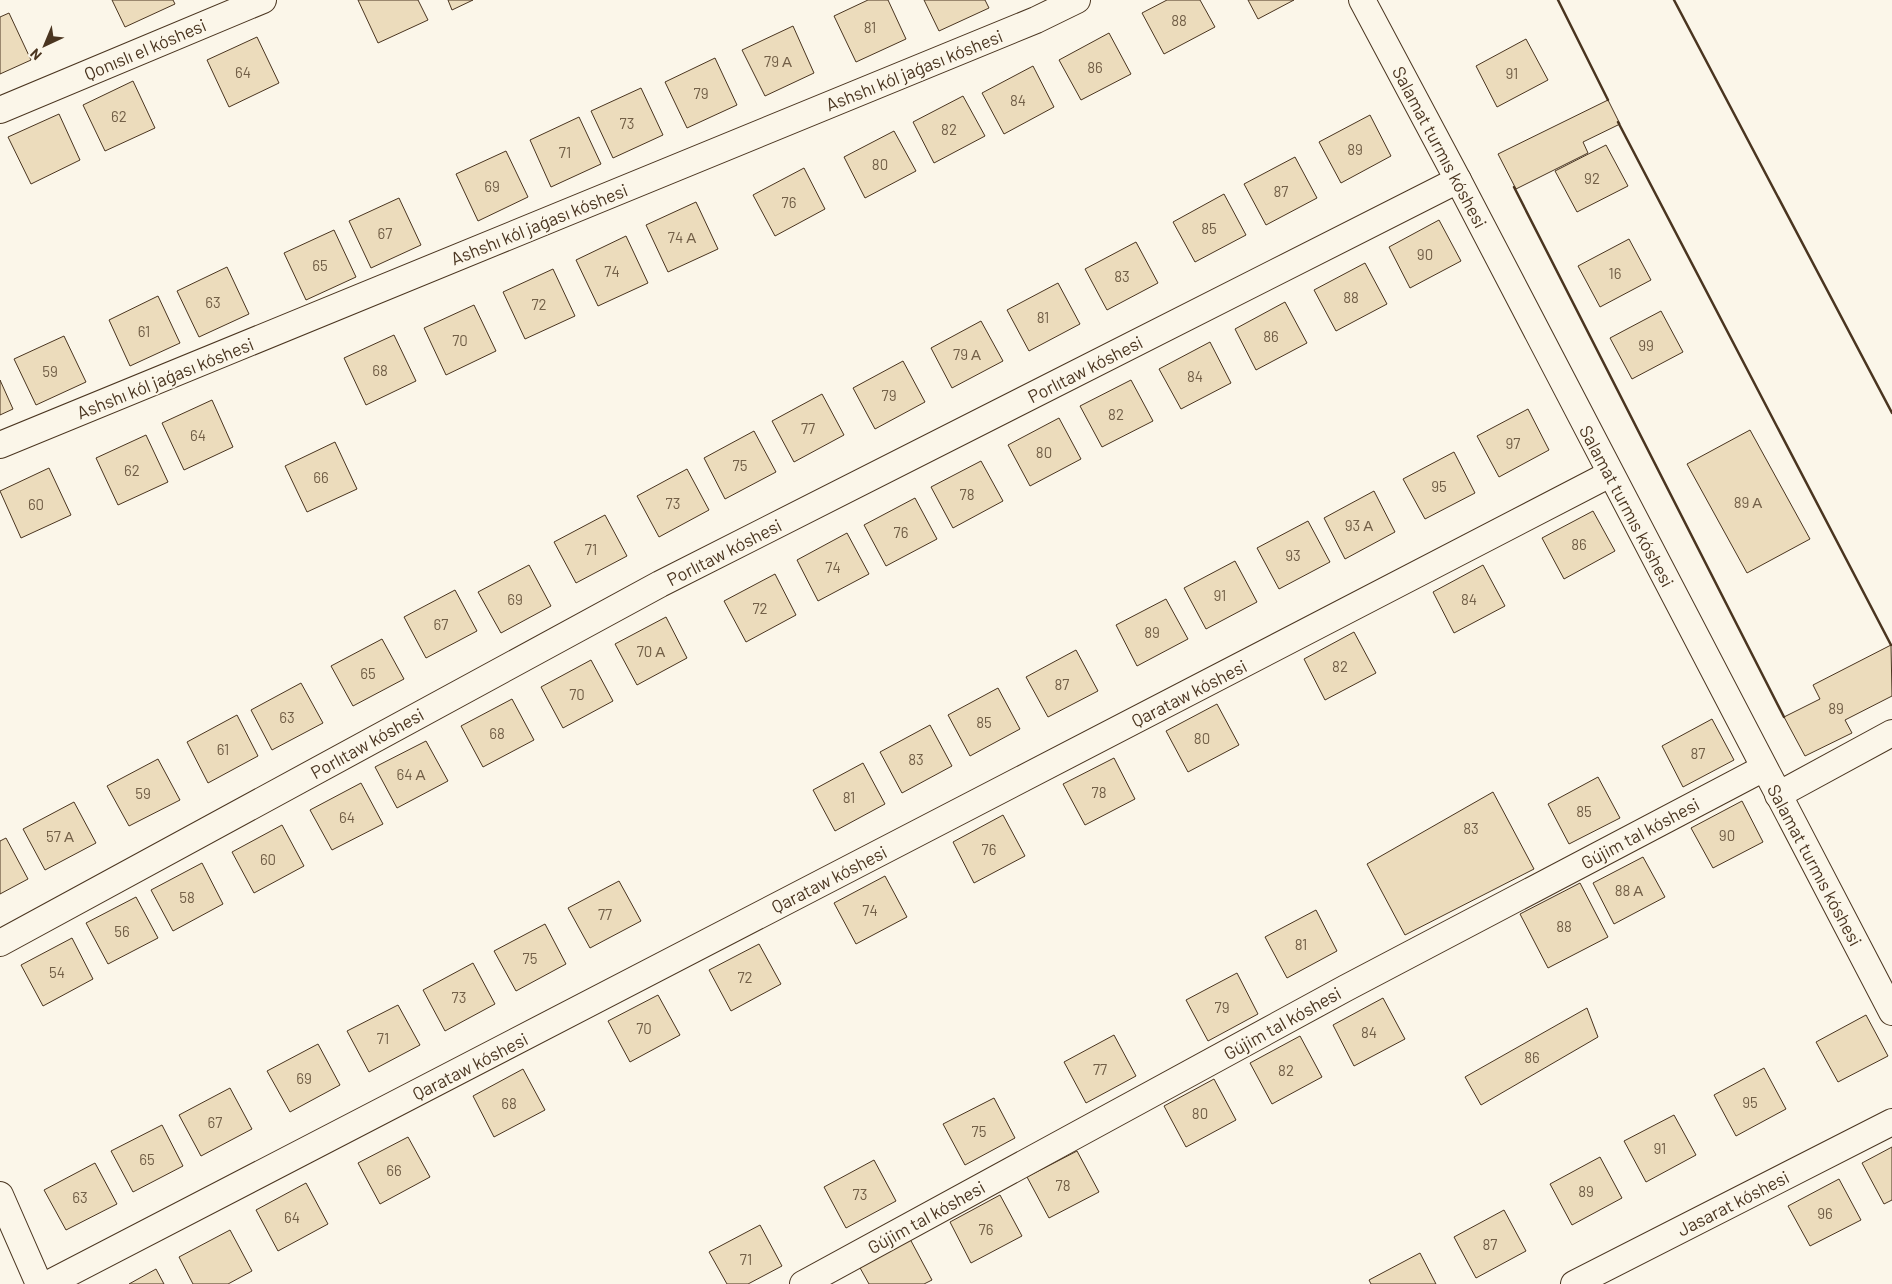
<svg xmlns="http://www.w3.org/2000/svg" width="1892" height="1284" font-family="Barlow,sans-serif">
	<style>
		.building { fill: #ecdcbc; stroke: #4a3520 }
		.lines { fill: none; stroke-linecap: round; stroke-linejoin: round }
		.street-casing { stroke: #4a3520; stroke-width: 28 }
		.street { stroke: #fbf6e9; stroke-width: 26 }
		.wall { stroke: #4a3520; stroke-width: 2.5 }
		.labels { text-anchor: middle; dominant-baseline: central; stroke-width: 4; stroke-linejoin: round; paint-order: stroke }
		.number-label { font-size: 15px; fill: #725f47 }
		.street-label { font-size: 18px; fill: #4a3520; stroke: #fbf6e9 }
	</style>
	<rect width="100%" height="100%" fill="#fbf6e9"/>
	<g class="building">
		<path d="M112,0H173L175,4L125,27Z"/>
		<path d="M358,0H418L428,20L378,43Z"/>
		<path d="M448,0H473L452,10Z"/>
		<path d="M868,0H888L906,39L856,62L834,16Z"/>
		<path d="M924,0H985L989,8L939,31Z"/>
		<path d="M1167,0H1200L1215,27L1164,54L1142,13Z"/>
		<path d="M1248,0H1294L1258,19Z"/>
		<path d="M9,13L31,60L0,74V17Z"/>
		<path d="M793,26L814,73L765,96L742,50Z"/>
		<path d="M1109,33L1131,74L1081,100L1059,60Z"/>
		<path d="M257,37L279,83L229,107L207,60Z"/>
		<path d="M1526,39L1548,80L1497,107L1476,66Z"/>
		<path d="M715,58L737,105L687,128L665,82Z"/>
		<path d="M1033,66L1054,107L1004,134L982,93Z"/>
		<path d="M133,81L155,128L105,151L83,105Z"/>
		<path d="M641,88L663,135L613,158L591,111Z"/>
		<path d="M963,96L985,136L934,163L913,122Z"/>
		<path d="M1608,100L1620,124L1583,142L1588,153L1516,189L1498,154Z"/>
		<path d="M59,114L80,160L31,184L8,137Z"/>
		<path d="M1370,115L1391,156L1341,183L1319,142Z"/>
		<path d="M579,117L601,164L551,187L530,140Z"/>
		<path d="M894,131L916,171L865,198L844,157Z"/>
		<path d="M1606,145L1628,186L1577,212L1555,171Z"/>
		<path d="M506,151L528,197L478,221L456,174Z"/>
		<path d="M1295,157L1317,198L1266,225L1244,184Z"/>
		<path d="M804,168L825,209L775,236L753,195Z"/>
		<path d="M1224,194L1246,235L1195,262L1173,222Z"/>
		<path d="M399,198L421,245L371,268L349,221Z"/>
		<path d="M696,202L718,249L668,272L646,225Z"/>
		<path d="M1439,220L1461,261L1410,288L1389,247Z"/>
		<path d="M334,230L356,277L306,300L284,253Z"/>
		<path d="M626,236L648,283L598,306L576,260Z"/>
		<path d="M1629,239L1651,280L1600,307L1578,266Z"/>
		<path d="M1136,242L1158,283L1107,310L1085,269Z"/>
		<path d="M1365,263L1387,304L1336,331L1314,290Z"/>
		<path d="M227,267L249,314L199,337L177,291Z"/>
		<path d="M553,269L575,316L525,339L503,292Z"/>
		<path d="M1058,283L1080,324L1029,351L1007,310Z"/>
		<path d="M158,296L180,343L130,366L109,320Z"/>
		<path d="M1285,302L1307,343L1256,370L1235,329Z"/>
		<path d="M474,305L496,351L446,375L424,328Z"/>
		<path d="M1661,311L1683,352L1632,379L1610,338Z"/>
		<path d="M981,321L1003,361L952,388L931,348Z"/>
		<path d="M394,335L416,381L366,405L344,358Z"/>
		<path d="M64,336L86,382L36,405L14,359Z"/>
		<path d="M1210,342L1231,383L1181,409L1159,369Z"/>
		<path d="M903,361L925,402L875,429L853,388Z"/>
		<path d="M0,380L13,409L0,415Z"/>
		<path d="M1131,380L1153,421L1102,447L1080,406Z"/>
		<path d="M822,394L844,435L794,462L772,421Z"/>
		<path d="M212,400L233,447L184,470L162,423Z"/>
		<path d="M1528,409L1549,450L1499,477L1477,436Z"/>
		<path d="M1059,418L1081,459L1030,486L1008,445Z"/>
		<path d="M1750,430L1810,539L1747,573L1687,464Z"/>
		<path d="M754,431L776,472L725,499L704,458Z"/>
		<path d="M146,435L168,482L118,505L96,458Z"/>
		<path d="M335,442L357,489L307,512L285,466Z"/>
		<path d="M1454,452L1475,493L1425,519L1403,479Z"/>
		<path d="M981,461L1003,501L953,528L931,487Z"/>
		<path d="M49,468L71,515L21,538L0,491Z"/>
		<path d="M687,469L709,510L659,537L637,496Z"/>
		<path d="M1374,491L1395,532L1345,559L1324,518Z"/>
		<path d="M915,498L937,539L886,566L864,525Z"/>
		<path d="M1593,511L1615,551L1564,579L1542,538Z"/>
		<path d="M605,515L627,556L576,583L554,542Z"/>
		<path d="M1308,521L1330,562L1279,589L1257,548Z"/>
		<path d="M847,533L869,574L818,601L797,560Z"/>
		<path d="M1235,561L1257,602L1206,629L1184,588Z"/>
		<path d="M529,565L551,606L501,633L478,592Z"/>
		<path d="M1483,565L1505,606L1454,633L1433,592Z"/>
		<path d="M775,574L796,615L746,642L724,601Z"/>
		<path d="M455,590L477,631L426,658L404,617Z"/>
		<path d="M1166,599L1188,639L1137,666L1116,625Z"/>
		<path d="M666,617L687,658L637,685L615,644Z"/>
		<path d="M1354,632L1376,673L1325,700L1304,659Z"/>
		<path d="M382,639L404,679L353,706L331,666Z"/>
		<path d="M1891,645L1892,696L1845,720L1852,733L1805,756L1784,717L1820,699L1813,685Z"/>
		<path d="M1076,650L1098,691L1048,717L1026,677Z"/>
		<path d="M591,660L613,701L563,728L541,687Z"/>
		<path d="M301,683L323,723L272,750L251,710Z"/>
		<path d="M998,688L1020,729L970,756L948,715Z"/>
		<path d="M512,699L534,740L483,767L461,726Z"/>
		<path d="M1217,704L1239,745L1188,772L1166,731Z"/>
		<path d="M237,715L258,756L208,783L187,742Z"/>
		<path d="M1712,719L1734,760L1683,787L1662,746Z"/>
		<path d="M930,725L952,766L902,793L880,752Z"/>
		<path d="M426,741L448,781L397,808L375,767Z"/>
		<path d="M1114,758L1135,799L1085,825L1063,784Z"/>
		<path d="M158,759L180,800L129,826L107,786Z"/>
		<path d="M863,763L885,804L835,831L813,790Z"/>
		<path d="M1598,777L1620,818L1569,844L1548,804Z"/>
		<path d="M361,783L383,824L332,850L310,810Z"/>
		<path d="M1493,792L1534,869L1405,935L1367,864Z"/>
		<path d="M1742,801L1763,842L1713,868L1691,828Z"/>
		<path d="M74,802L96,843L45,870L23,829Z"/>
		<path d="M1003,815L1025,856L974,883L953,842Z"/>
		<path d="M282,825L304,866L254,893L232,852Z"/>
		<path d="M6,838L28,879L0,894V841Z"/>
		<path d="M1643,857L1665,897L1614,924L1593,883Z"/>
		<path d="M202,863L223,904L173,931L151,890Z"/>
		<path d="M885,876L907,917L856,944L834,903Z"/>
		<path d="M619,881L641,921L590,948L568,908Z"/>
		<path d="M1580,883L1608,937L1548,968L1520,914Z"/>
		<path d="M136,897L158,938L108,964L86,923Z"/>
		<path d="M1316,910L1337,951L1287,978L1265,937Z"/>
		<path d="M545,924L566,964L516,991L494,951Z"/>
		<path d="M72,938L93,979L43,1006L21,965Z"/>
		<path d="M759,944L781,984L731,1011L709,970Z"/>
		<path d="M473,963L495,1004L445,1031L423,990Z"/>
		<path d="M1237,973L1258,1014L1208,1041L1186,1000Z"/>
		<path d="M658,995L680,1035L630,1062L608,1021Z"/>
		<path d="M1383,998L1405,1039L1354,1066L1333,1025Z"/>
		<path d="M398,1005L420,1045L369,1072L347,1031Z"/>
		<path d="M1587,1008L1598,1037L1481,1105L1465,1077Z"/>
		<path d="M1866,1015L1888,1056L1838,1082L1816,1042Z"/>
		<path d="M1114,1035L1136,1076L1086,1103L1064,1062Z"/>
		<path d="M1300,1036L1322,1077L1272,1104L1250,1063Z"/>
		<path d="M318,1044L340,1085L290,1112L267,1071Z"/>
		<path d="M1764,1068L1786,1109L1736,1136L1714,1095Z"/>
		<path d="M523,1069L545,1110L494,1137L473,1096Z"/>
		<path d="M1214,1079L1236,1120L1186,1147L1164,1106Z"/>
		<path d="M230,1088L252,1129L201,1156L179,1115Z"/>
		<path d="M994,1098L1015,1138L965,1165L943,1124Z"/>
		<path d="M1674,1115L1696,1155L1646,1182L1624,1141Z"/>
		<path d="M162,1125L183,1166L133,1192L111,1151Z"/>
		<path d="M408,1137L430,1177L380,1204L358,1163Z"/>
		<path d="M1892,1147V1200L1884,1204L1862,1163Z"/>
		<path d="M1077,1151L1099,1192L1049,1218L1027,1177Z"/>
		<path d="M1600,1157L1622,1198L1572,1225L1550,1184Z"/>
		<path d="M874,1160L896,1201L846,1228L824,1187Z"/>
		<path d="M95,1163L117,1204L66,1230L44,1190Z"/>
		<path d="M1839,1179L1861,1220L1810,1246L1788,1206Z"/>
		<path d="M306,1183L328,1224L278,1251L256,1210Z"/>
		<path d="M1000,1195L1022,1236L971,1263L950,1222Z"/>
		<path d="M1504,1210L1526,1251L1476,1278L1454,1237Z"/>
		<path d="M760,1225L782,1266L748,1284H727L709,1252Z"/>
		<path d="M230,1230L252,1271L228,1284H193L179,1257Z"/>
		<path d="M910,1239L932,1280L924,1284H869L859,1266Z"/>
		<path d="M1420,1253L1436,1284H1371L1369,1280Z"/>
		<path d="M156,1269L164,1284H129Z"/>
	</g>
	<g class="lines">
		<defs>
			<g id="street">
				<path d="M1362,0L1458,180L1892,1012"/>
				<path d="M0,110L263,0"/>
				<path d="M0,445L1036,20L1077,0"/>
				<path d="M1778,795L1892,733"/>
				<path d="M0,943L660,584L1458,180"/>
				<path d="M0,1195L39,1284"/>
				<path d="M48,1284L1610,474"/>
				<path d="M803,1284L1346,988L1764,768"/>
				<path d="M1574,1284L1892,1122"/>
			</g>
		</defs>
		<use href="#street" class="street-casing"/>
		<use href="#street" class="street"/>
		<g class="wall">
			<path d="M1558,0L1608,100"/>
			<path d="M1674,0L1892,413"/>
			<path d="M1618,122L1891,645"/>
			<path d="M1514,187L1784,717"/>
		</g>
	</g>
	<g class="labels">
		<g class="number-label">
			<text x="1179" y="20">88</text>
			<text x="870" y="27">81</text>
			<text x="778" y="61">79 А</text>
			<text x="1095" y="67">86</text>
			<text x="243" y="72">64</text>
			<text x="1512" y="73">91</text>
			<text x="701" y="93">79</text>
			<text x="1018" y="100">84</text>
			<text x="119" y="116">62</text>
			<text x="627" y="123">73</text>
			<text x="949" y="129">82</text>
			<text x="1355" y="149">89</text>
			<text x="565" y="152">71</text>
			<text x="880" y="164">80</text>
			<text x="1592" y="178">92</text>
			<text x="492" y="186">69</text>
			<text x="1281" y="191">87</text>
			<text x="789" y="202">76</text>
			<text x="1209" y="228">85</text>
			<text x="385" y="233">67</text>
			<text x="682" y="237">74 А</text>
			<text x="1425" y="254">90</text>
			<text x="320" y="265">65</text>
			<text x="612" y="271">74</text>
			<text x="1615" y="273">16</text>
			<text x="1122" y="276">83</text>
			<text x="1351" y="297">88</text>
			<text x="213" y="302">63</text>
			<text x="539" y="304">72</text>
			<text x="1043" y="317">81</text>
			<text x="144" y="331">61</text>
			<text x="1271" y="336">86</text>
			<text x="460" y="340">70</text>
			<text x="1646" y="345">99</text>
			<text x="967" y="354">79 А</text>
			<text x="380" y="370">68</text>
			<text x="50" y="371">59</text>
			<text x="1195" y="376">84</text>
			<text x="889" y="395">79</text>
			<text x="1116" y="414">82</text>
			<text x="808" y="428">77</text>
			<text x="198" y="435">64</text>
			<text x="1513" y="443">97</text>
			<text x="1044" y="452">80</text>
			<text x="740" y="465">75</text>
			<text x="132" y="470">62</text>
			<text x="321" y="477">66</text>
			<text x="1439" y="486">95</text>
			<text x="967" y="494">78</text>
			<text x="1748" y="502">89 А</text>
			<text x="673" y="503">73</text>
			<text x="36" y="504">60</text>
			<text x="1359" y="525">93 А</text>
			<text x="901" y="532">76</text>
			<text x="1579" y="544">86</text>
			<text x="591" y="549">71</text>
			<text x="1293" y="555">93</text>
			<text x="833" y="567">74</text>
			<text x="1220" y="595">91</text>
			<text x="515" y="599">69</text>
			<text x="1469" y="599">84</text>
			<text x="760" y="608">72</text>
			<text x="441" y="624">67</text>
			<text x="1152" y="632">89</text>
			<text x="651" y="651">70 А</text>
			<text x="1340" y="666">82</text>
			<text x="368" y="673">65</text>
			<text x="1062" y="684">87</text>
			<text x="577" y="694">70</text>
			<text x="1836" y="708">89</text>
			<text x="287" y="717">63</text>
			<text x="984" y="722">85</text>
			<text x="497" y="733">68</text>
			<text x="1202" y="738">80</text>
			<text x="223" y="749">61</text>
			<text x="1698" y="753">87</text>
			<text x="916" y="759">83</text>
			<text x="411" y="774">64 А</text>
			<text x="1099" y="792">78</text>
			<text x="143" y="793">59</text>
			<text x="849" y="797">81</text>
			<text x="1584" y="811">85</text>
			<text x="347" y="817">64</text>
			<text x="1471" y="828">83</text>
			<text x="1727" y="835">90</text>
			<text x="60" y="836">57 А</text>
			<text x="989" y="849">76</text>
			<text x="268" y="859">60</text>
			<text x="1629" y="890">88 А</text>
			<text x="187" y="897">58</text>
			<text x="870" y="910">74</text>
			<text x="605" y="914">77</text>
			<text x="1564" y="926">88</text>
			<text x="122" y="931">56</text>
			<text x="1301" y="944">81</text>
			<text x="530" y="958">75</text>
			<text x="57" y="972">54</text>
			<text x="745" y="977">72</text>
			<text x="459" y="997">73</text>
			<text x="1222" y="1007">79</text>
			<text x="644" y="1028">70</text>
			<text x="1369" y="1032">84</text>
			<text x="383" y="1038">71</text>
			<text x="1532" y="1057">86</text>
			<text x="1100" y="1069">77</text>
			<text x="1286" y="1070">82</text>
			<text x="304" y="1078">69</text>
			<text x="1750" y="1102">95</text>
			<text x="509" y="1103">68</text>
			<text x="1200" y="1113">80</text>
			<text x="215" y="1122">67</text>
			<text x="979" y="1131">75</text>
			<text x="1660" y="1148">91</text>
			<text x="147" y="1159">65</text>
			<text x="394" y="1170">66</text>
			<text x="1063" y="1185">78</text>
			<text x="1586" y="1191">89</text>
			<text x="860" y="1194">73</text>
			<text x="80" y="1197">63</text>
			<text x="1825" y="1213">96</text>
			<text x="292" y="1217">64</text>
			<text x="986" y="1229">76</text>
			<text x="1490" y="1244">87</text>
			<text x="746" y="1259">71</text>
		</g>
		<g class="street-label">
			<text transform="translate(145 49) rotate(-23)">Qonıslı el kóshesi</text>
			<text transform="translate(914 70) rotate(-22)">Ashshı kól jaǵası kóshesi</text>
			<text transform="translate(1440 147) rotate(62)">Salamat turmıs kóshesi</text>
			<text transform="translate(539 224) rotate(-22)">Ashshı kól jaǵası kóshesi</text>
			<text transform="translate(1085 369) rotate(-27)">Porlıtaw kóshesi</text>
			<text transform="translate(165 378) rotate(-22)">Ashshı kól jaǵası kóshesi</text>
			<text transform="translate(1627 506) rotate(62)">Salamat turmıs kóshesi</text>
			<text transform="translate(724 552) rotate(-27)">Porlıtaw kóshesi</text>
			<text transform="translate(1189 693) rotate(-27)">Qarataw kóshesi</text>
			<text transform="translate(367 743) rotate(-29)">Porlıtaw kóshesi</text>
			<text transform="translate(1640 833) rotate(-28)">Gújim tal kóshesi</text>
			<text transform="translate(1815 865) rotate(62)">Salamat turmıs kóshesi</text>
			<text transform="translate(829 879) rotate(-27)">Qarataw kóshesi</text>
			<text transform="translate(1282 1023) rotate(-29)">Gújim tal kóshesi</text>
			<text transform="translate(470 1066) rotate(-27)">Qarataw kóshesi</text>
			<text transform="translate(1733 1203) rotate(-27)">Jasarat kóshesi</text>
			<text transform="translate(926 1217) rotate(-29)">Gújim tal kóshesi</text>
		</g>
	</g>
	<g transform="translate(45 45) rotate(224)" stroke="#fbf6e9" stroke-width="4" paint-order="stroke">
	<path d="M0-4L9 19L0 12L-9 19Z" fill="#4a3520"/>
	<text y="-8" font-size="14" font-weight="bold" text-anchor="middle" fill="#4a3520">N</text>
	</g>
</svg>
